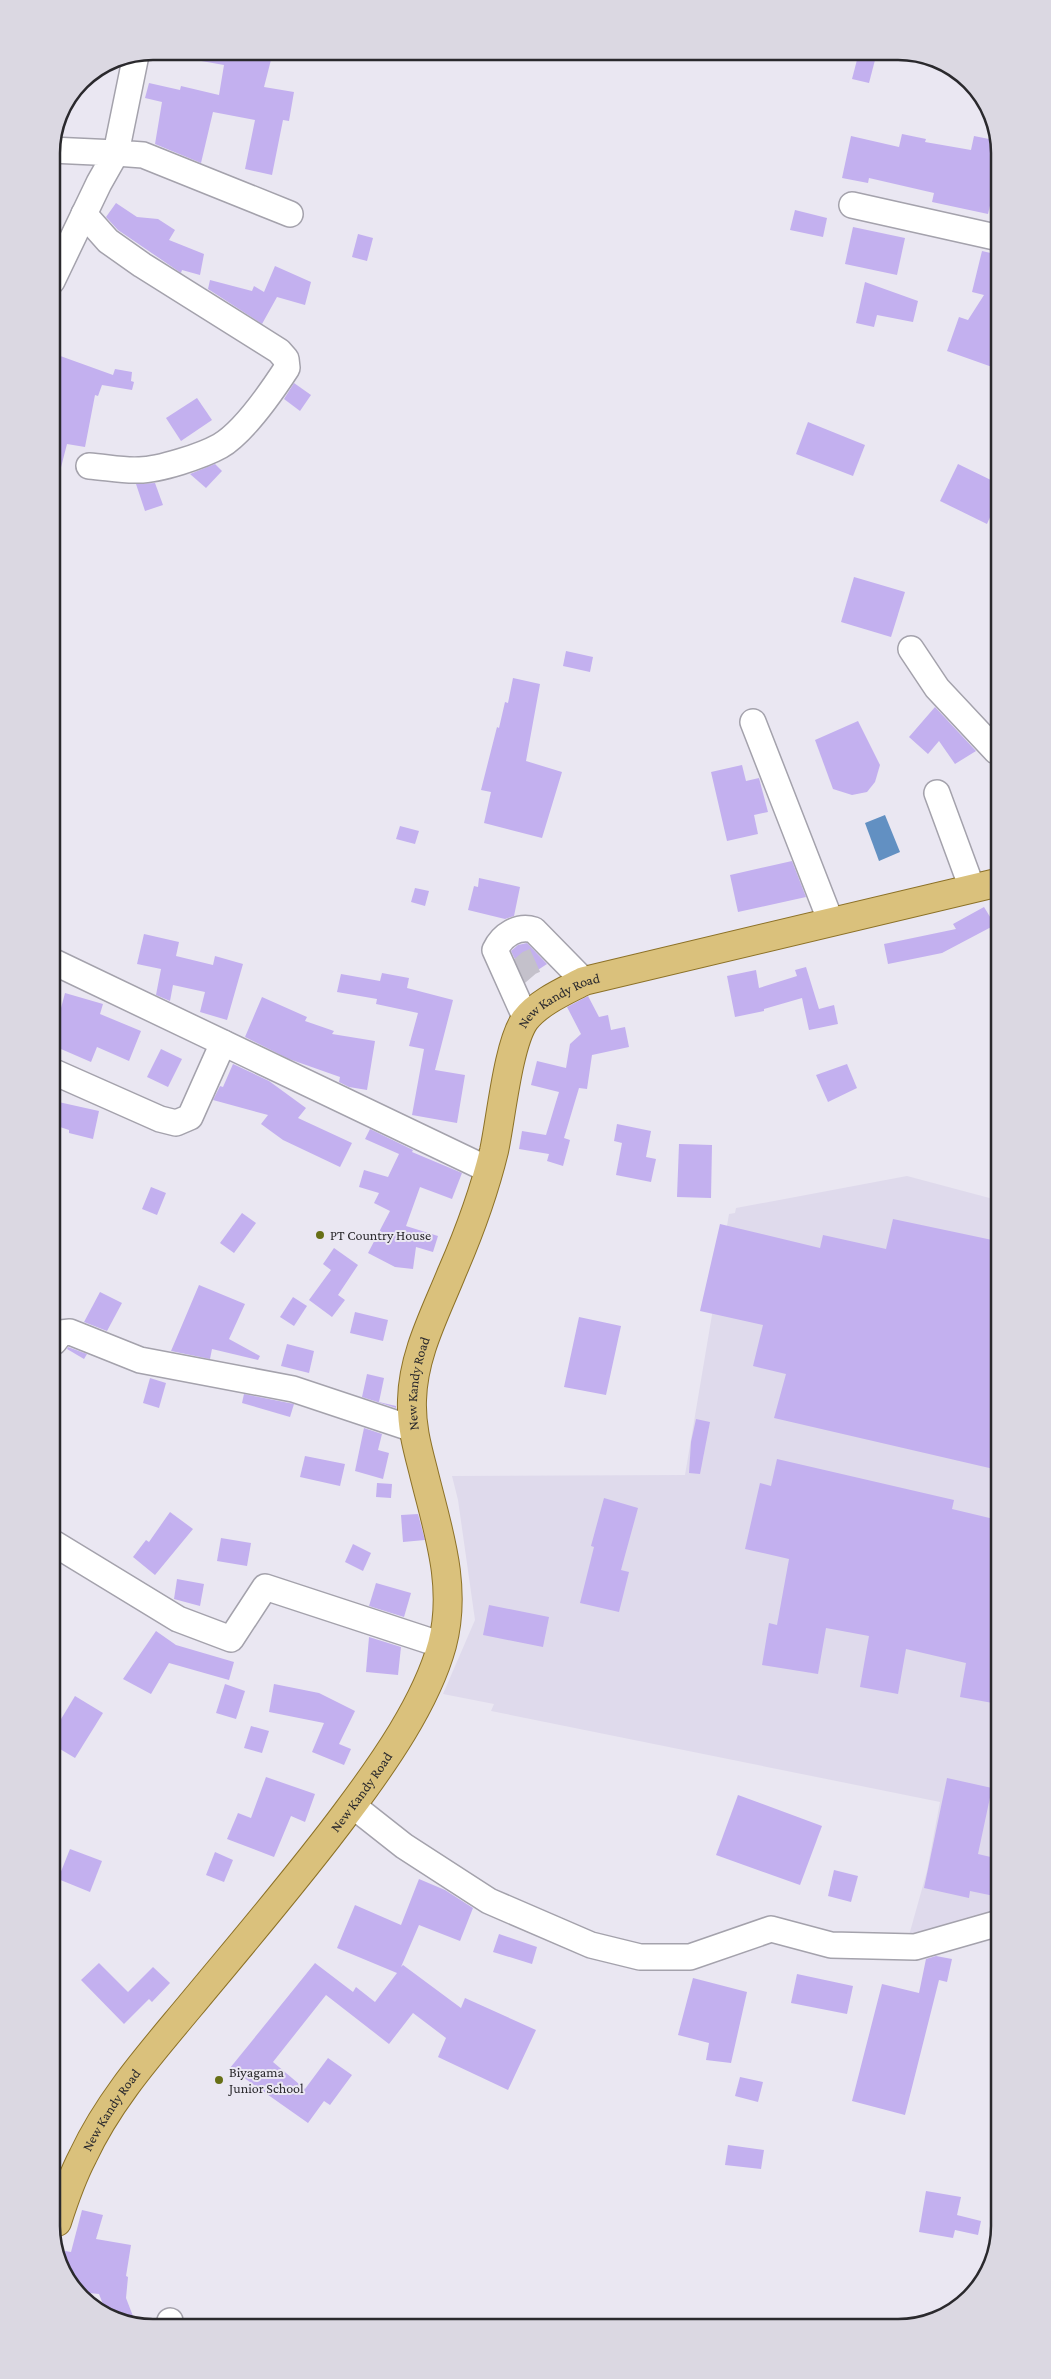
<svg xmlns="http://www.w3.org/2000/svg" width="1051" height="2379" font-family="'Crimson Pro',serif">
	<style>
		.built { fill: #dfdaec }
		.water { fill: #6290c2 }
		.building { fill: #c3b0ef }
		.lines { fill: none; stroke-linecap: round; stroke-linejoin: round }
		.minor-tunnel { stroke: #c4c1cb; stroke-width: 25; stroke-dasharray: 25 12; stroke-linecap: butt }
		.minor-casing { stroke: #a4a2ac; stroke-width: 28 }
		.major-casing { stroke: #8c7127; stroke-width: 30 }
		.minor { stroke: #fff; stroke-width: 25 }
		.major { stroke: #dac17c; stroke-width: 28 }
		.poi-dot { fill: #676f16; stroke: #eae7f2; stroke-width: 2 }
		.labels { text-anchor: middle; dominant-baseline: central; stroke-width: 4; stroke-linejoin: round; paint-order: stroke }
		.street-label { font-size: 14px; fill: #2a292d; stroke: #eae7f2 }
		.poi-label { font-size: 14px; fill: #2a292d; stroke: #eae7f2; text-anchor: start }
		.rim { fill: none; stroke: #2a292d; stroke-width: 2.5 }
	</style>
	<rect width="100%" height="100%" fill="#eae7f2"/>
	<path class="built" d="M907,1176L997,1200L999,1922L908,1939L927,1871L940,1802L491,1711L494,1704L443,1694L475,1620L458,1500L452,1476L685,1475L729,1214L735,1213L736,1208Z"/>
	<path class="water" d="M885,815L900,852L879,861L865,823Z"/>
	<g class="building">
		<path d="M191,51H253L272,56L264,87L294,92L289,121L283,120L272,175L245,169L255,120L213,112L201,163L155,144L162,102L145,98L149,83L180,90L181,86L219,95L224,65L190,59Z"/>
		<path d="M858,56L875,60L869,83L852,79Z"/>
		<path d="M902,134L926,139L925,142L971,150L974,136L994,140V189L988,214L932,202L934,193L869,178L868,183L842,178L851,136L899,147Z"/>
		<path d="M116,203L137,217L158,219L175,230L169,240L204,254L200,275L182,270L181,273L118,230L106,217Z"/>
		<path d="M795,210L827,218L823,237L790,230Z"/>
		<path d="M853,227L905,238L897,275L845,264Z"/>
		<path d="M358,234L373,238L367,261L352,257Z"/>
		<path d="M982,251L995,254V368L947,351L959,317L968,320L984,295L972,292Z"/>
		<path d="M275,266L311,282L305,305L277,297L262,324L208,289L210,280L252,291L254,286L264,292Z"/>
		<path d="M865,282L918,301L913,322L877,315L874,327L856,323Z"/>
		<path d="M52,353L113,375L115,369L132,372L131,381L134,382L132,390L102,385L98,396L95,395L85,447L67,444L57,483L52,482Z"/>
		<path d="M294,383L311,395L300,411L284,399Z"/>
		<path d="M197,398L212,420L181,441L166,418Z"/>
		<path d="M808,422L865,445L853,476L796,454Z"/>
		<path d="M215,464L222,471L206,488L190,474Z"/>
		<path d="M958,464L995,482V506L987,524L940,501Z"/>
		<path d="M155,483L163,505L145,511L136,484Z"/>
		<path d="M854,577L905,592L891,637L841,622Z"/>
		<path d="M566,651L593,657L590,672L563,666Z"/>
		<path d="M513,678L540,684L526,761L562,772L542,838L484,823L491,792L481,790L497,727L499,728L505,702L508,703Z"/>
		<path d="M935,707L976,751L955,764L939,741L928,754L909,737Z"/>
		<path d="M858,721L880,765L875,782L867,792L852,795L833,789L815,740Z"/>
		<path d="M742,765L746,781L759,778L768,812L754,815L758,834L727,841L711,772Z"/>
		<path d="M400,826L419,831L415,844L396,839Z"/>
		<path d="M792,861L806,897L738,912L730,875Z"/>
		<path d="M479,878L520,887L514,916L505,919L468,910L474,886L478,887Z"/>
		<path d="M415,888L429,891L425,906L411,902Z"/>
		<path d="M984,907L995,925L942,953L888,964L884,944L956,929L953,924Z"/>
		<path d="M144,934L179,942L176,956L213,965L215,956L243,964L227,1020L200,1012L205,992L173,985L170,1001L156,995L161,969L137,964Z"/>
		<path d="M527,943L547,964L524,979L511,951L518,945Z"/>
		<path d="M806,967L819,1009L834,1005L838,1024L809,1030L802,998L764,1009V1011L735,1017L727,976L756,970L759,988L797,976L795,970Z"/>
		<path d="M382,973L409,978L407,988L453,1000L435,1070L465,1075L457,1123L412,1115L424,1049L409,1046L418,1013L376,1004L377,999L337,992L341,974L380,981Z"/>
		<path d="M65,993L103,1004L100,1014L141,1031L129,1061L97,1047L91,1062L54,1046V1005L61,1008Z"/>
		<path d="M588,996L599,1017L608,1015L611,1030L625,1027L629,1047L592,1055L587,1089L579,1088L564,1138L570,1140L563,1166L547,1161L549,1154L519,1149L522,1131L546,1135L559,1092L531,1085L537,1061L566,1068L570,1044L581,1034L567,1007Z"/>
		<path d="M262,997L307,1017L305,1021L334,1031L332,1034L375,1041L367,1090L349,1087L339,1082L340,1077L289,1059L245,1037Z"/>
		<path d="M161,1049L182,1059L168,1087L147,1077Z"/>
		<path d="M233,1064L269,1081L306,1108L298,1118L352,1143L340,1167L283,1140L261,1124L268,1115L213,1100L220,1086L223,1087Z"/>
		<path d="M847,1064L857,1088L828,1102L816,1075Z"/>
		<path d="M54,1101L99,1111L93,1139L69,1133V1130L54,1125Z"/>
		<path d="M617,1124L651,1131L646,1157L656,1159L651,1182L616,1175L622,1143L614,1141Z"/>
		<path d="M370,1129L413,1150L412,1152L462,1173L452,1199L420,1187L406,1226L438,1236L433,1252L416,1247L413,1269L395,1267L368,1253L390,1211L374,1203L379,1193L359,1187L364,1170L388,1177L399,1154L365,1139Z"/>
		<path d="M679,1144L712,1145L711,1198L677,1197Z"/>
		<path d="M151,1187L166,1193L157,1215L142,1209Z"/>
		<path d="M242,1213L256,1223L234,1253L220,1243Z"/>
		<path d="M893,1219L997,1241L998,1470L774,1418L786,1374L753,1366L763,1325L700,1311L720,1224L820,1248L823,1235L886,1249Z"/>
		<path d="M334,1248L358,1265L338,1295L345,1300L332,1317L309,1300L331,1270L323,1264Z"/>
		<path d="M199,1285L245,1304L229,1339L260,1356L258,1360L212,1349L210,1359L171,1351Z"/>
		<path d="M100,1292L122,1303L107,1331L84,1322Z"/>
		<path d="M293,1297L307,1306L294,1326L280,1317Z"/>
		<path d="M355,1312L388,1320L383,1341L350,1333Z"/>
		<path d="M579,1317L621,1326L606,1395L564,1387Z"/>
		<path d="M287,1344L314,1351L309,1373L281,1366Z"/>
		<path d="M68,1347L87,1354L84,1359L67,1349Z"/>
		<path d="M367,1374L384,1378L379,1402L396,1406V1408L362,1397Z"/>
		<path d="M150,1378L166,1383L159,1408L143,1403Z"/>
		<path d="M244,1394L294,1404L290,1417L242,1403Z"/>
		<path d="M696,1419L710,1422L700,1474L689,1473L691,1442Z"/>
		<path d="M364,1428L382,1434L378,1450L389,1453L383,1479L355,1471Z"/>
		<path d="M305,1456L345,1464L340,1486L300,1477Z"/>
		<path d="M777,1459L954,1500L952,1509L998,1520V1704L960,1697L966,1663L906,1649L898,1694L860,1687L869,1636L826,1628L818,1674L762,1665L769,1623L777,1625L789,1559L745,1549L760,1483L771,1486Z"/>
		<path d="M377,1483L392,1484L391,1498L376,1497Z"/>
		<path d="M604,1498L638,1508L621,1570L629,1572L619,1612L580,1603L594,1547L591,1546Z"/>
		<path d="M170,1512L193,1529L155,1575L133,1557L146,1540L149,1542Z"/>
		<path d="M418,1514L425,1540L403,1542L401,1515Z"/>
		<path d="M221,1538L251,1543L247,1566L217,1561Z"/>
		<path d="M353,1544L371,1553L363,1571L345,1562Z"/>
		<path d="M177,1579L204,1584L200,1606L174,1599Z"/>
		<path d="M376,1583L411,1593L404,1617L369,1606Z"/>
		<path d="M489,1605L549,1617L543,1647L483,1635Z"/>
		<path d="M156,1631L176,1645L234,1662L229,1680L169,1663L151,1694L123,1679Z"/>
		<path d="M369,1637L401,1647L398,1675L366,1672Z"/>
		<path d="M225,1684L245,1691L236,1719L216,1713Z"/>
		<path d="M274,1684L319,1693L355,1711L339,1744L351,1749L344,1765L312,1752L324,1723L269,1712Z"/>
		<path d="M75,1696L103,1713L75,1758L55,1746V1729Z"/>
		<path d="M251,1726L269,1731L262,1753L244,1748Z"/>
		<path d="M266,1777L315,1794L305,1822L291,1816L274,1857L227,1839L238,1813L251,1818Z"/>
		<path d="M947,1778L992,1788L978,1854L999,1859V1897L970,1891L969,1898L924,1888Z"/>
		<path d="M738,1795L822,1826L800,1885L716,1855Z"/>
		<path d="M70,1849L102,1861L90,1892L58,1879Z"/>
		<path d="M215,1852L233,1860L224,1882L206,1875Z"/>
		<path d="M834,1870L858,1876L851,1902L828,1896Z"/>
		<path d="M419,1879L445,1890L473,1908L460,1941L419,1925L401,1967L403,1965L461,2008L465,1998L536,2030L508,2090L438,2057L446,2038L413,2013L389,2044L326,1995L273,2062L305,2089L328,2058L352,2075L330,2105L324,2101L308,2123L230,2068L315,1963L353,1992L356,1987L375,2002L397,1973L337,1948L355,1905L401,1925Z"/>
		<path d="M499,1934L537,1947L532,1964L493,1952Z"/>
		<path d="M936,1956L952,1959L947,1982L939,1980L905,2115L852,2101L882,1984L919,1993L926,1959Z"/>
		<path d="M99,1963L128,1992L153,1967L170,1983L152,2002L149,1999L124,2024L81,1980Z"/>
		<path d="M797,1974L853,1986L847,2014L791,2003Z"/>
		<path d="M693,1978L747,1992L731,2063L706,2060L709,2043L678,2035Z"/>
		<path d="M740,2077L763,2082L758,2102L735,2096Z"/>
		<path d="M728,2145L764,2150L761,2169L725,2165Z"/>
		<path d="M926,2191L961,2197L957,2215L981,2221L978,2235L955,2230L953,2238L919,2232Z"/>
		<path d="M82,2210L103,2215L96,2239L131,2245L126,2276L128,2277L126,2298L136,2324L106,2312L99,2294L80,2292L63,2267L65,2251L71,2252Z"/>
	</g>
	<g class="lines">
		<path class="minor-tunnel" d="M515,975L529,963L547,955"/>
		<defs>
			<g id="minor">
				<path d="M136,55L116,153L143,155L290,214"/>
				<path d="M51,150L116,153L99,183L52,281"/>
				<path d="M852,205L995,237"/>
				<path d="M84,214L108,241L142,265L279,351L286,359L287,368C272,391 244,432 220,446C202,456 159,470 139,470C123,471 105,467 89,466"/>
				<path d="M911,649L937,688L996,751"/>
				<path d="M753,722L831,922"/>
				<path d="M937,793L972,888"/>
				<path d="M54,962L489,1170"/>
				<path d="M526,1019L495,950C502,935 518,925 534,930L584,981"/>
				<path d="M54,1072L160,1119L176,1123L190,1117L223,1043"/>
				<path d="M54,1342L61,1333L70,1332L140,1360L293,1389L413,1429"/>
				<path d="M55,1544L178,1619L231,1639L265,1587L442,1645"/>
				<path d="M352,1805L404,1846L489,1901L591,1945L640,1957H690L771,1929L831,1945L915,1947L999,1923"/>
				<path d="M170,2321L171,2327"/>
			</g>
			<g id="major">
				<path id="s1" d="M57,2222C64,2200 72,2177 83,2156C109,2100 151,2053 190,2006C243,1942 298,1878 347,1812C383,1764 426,1703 442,1645C458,1585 437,1528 423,1470C417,1447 411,1425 412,1400C413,1355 435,1314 452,1272C469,1233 484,1192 494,1151C501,1119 508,1044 525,1020C539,1002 565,991 584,981L996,883"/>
			</g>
		</defs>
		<use href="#minor" class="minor-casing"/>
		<use href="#major" class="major-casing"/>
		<use href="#minor" class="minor"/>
		<use href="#major" class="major"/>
	</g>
	<g class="poi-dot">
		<circle cx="320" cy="1235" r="5"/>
		<circle cx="219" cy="2080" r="5"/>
	</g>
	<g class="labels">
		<g class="street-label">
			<text stroke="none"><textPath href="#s1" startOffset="1386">New Kandy Road</textPath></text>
			<text stroke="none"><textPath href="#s1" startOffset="965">New Kandy Road</textPath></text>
			<text stroke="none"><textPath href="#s1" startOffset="530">New Kandy Road</textPath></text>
			<text stroke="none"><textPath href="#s1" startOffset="125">New Kandy Road</textPath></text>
		</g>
		<g class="poi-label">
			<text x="330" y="1235">PT Country House</text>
			<text x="229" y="2072">Biyagama<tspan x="229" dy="16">Junior School</tspan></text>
		</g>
	</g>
	<path d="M0 0H1051V2379H0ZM153 60H898A93 93 0 0 1 991 153V2226A93 93 0 0 1 898 2319H153A93 93 0 0 1 60 2226V153A93 93 0 0 1 153 60Z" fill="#dbd8e2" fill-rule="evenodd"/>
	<path class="rim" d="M153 60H898A93 93 0 0 1 991 153V2226A93 93 0 0 1 898 2319H153A93 93 0 0 1 60 2226V153A93 93 0 0 1 153 60Z"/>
</svg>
